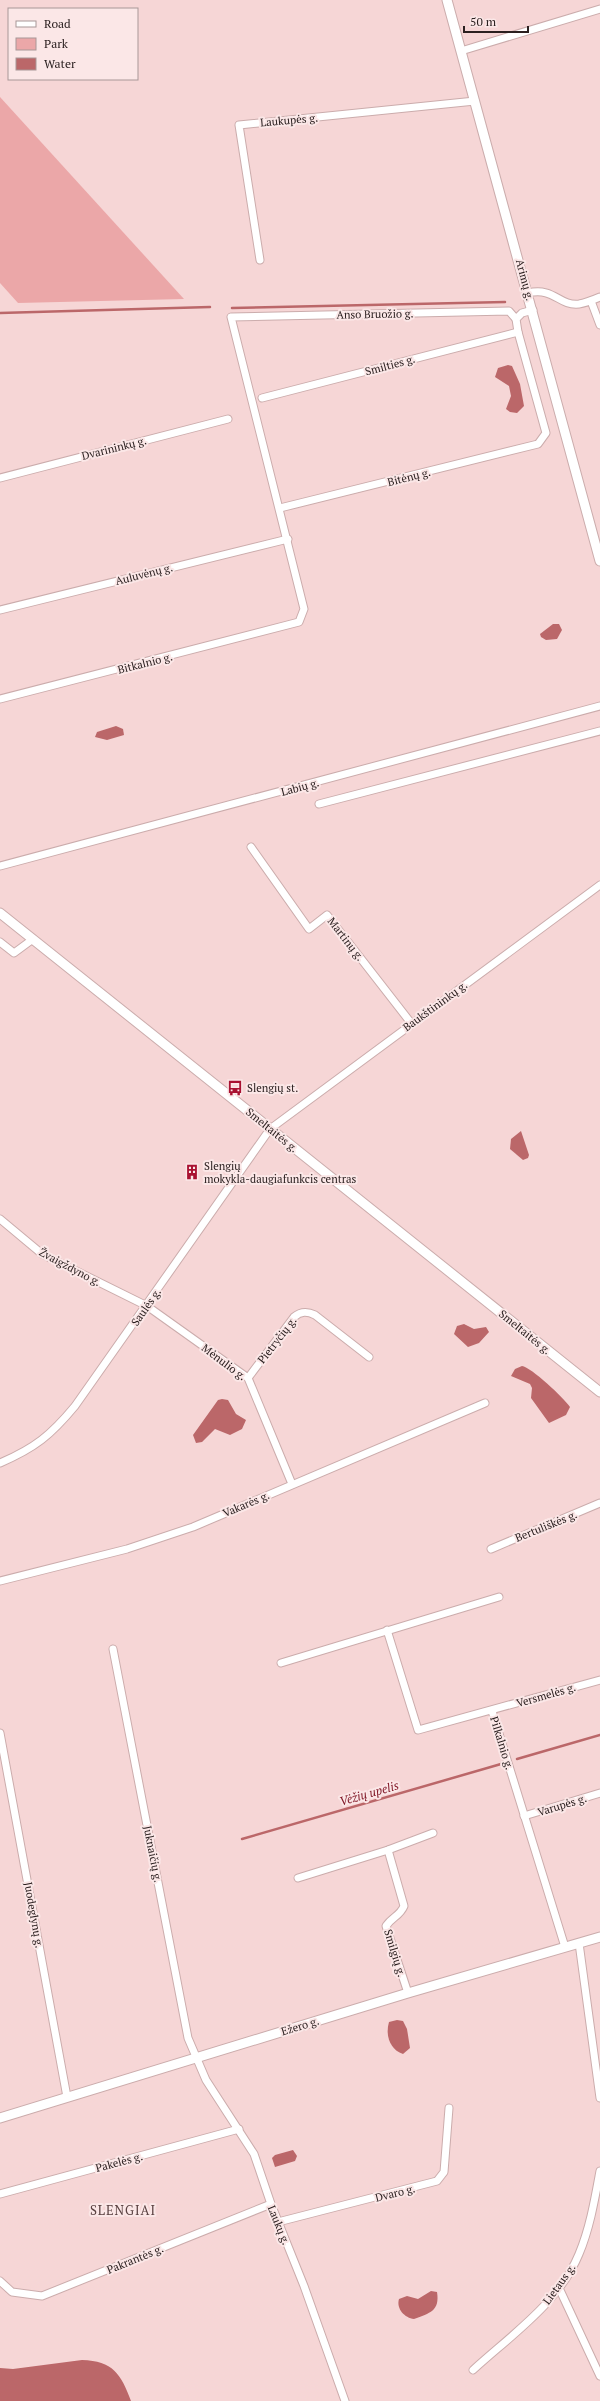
<svg xmlns="http://www.w3.org/2000/svg" width="600" height="2401" font-family="'PT Serif',serif">
	<style>
		.green { fill: #eba7a8 }
		.water { fill: #bb6769 }
		.lines { fill: none; stroke-linecap: round; stroke-linejoin: round }
		.stream { stroke: #bb6769; stroke-width: 2.5 }
		.minor-casing { stroke: #cbacac; stroke-width: 9 }
		.secondary-casing { stroke: #cbacac; stroke-width: 11 }
		.minor { stroke: #fff; stroke-width: 7 }
		.secondary { stroke: #fff; stroke-width: 9 }
		.labels { text-anchor: middle; dominant-baseline: central; stroke-width: 4; stroke-linejoin: round; paint-order: stroke }
		.street-label { font-size: 11px; fill: #2b2020; stroke: #fbe7e7 }
		.poi-label { font-size: 11px; fill: #2b2020; stroke: #fbe7e7; text-anchor: start }
		.water-label { font-size: 12px; font-style: italic; fill: #821a29; stroke: #fbe7e7 }
		.quarter-label { font-size: 13px; letter-spacing: 1px; fill: #594040; stroke: #fbe7e7 }
	</style>
	<rect width="100%" height="100%" fill="#f6d6d6"/>
	<path class="green" d="M0,97L184,299L18,303L0,283Z"/>
	<g class="water">
		<path d="M508,365L512,366L520,384L524,406L517,413L510,412L506,409L511,396L509,386L495,377L498,368Z"/>
		<path d="M553,624H559L562,630L557,639L546,640L541,637L540,634Z"/>
		<path d="M116,726L123,729L124,735L107,740L95,737L97,732Z"/>
		<path d="M521,1131L529,1155L528,1158L523,1160L510,1149L511,1139Z"/>
		<path d="M464,1324L474,1329L486,1327L489,1332L479,1343L468,1347L454,1334L457,1326Z"/>
		<path d="M522,1366C531,1367 564,1398 570,1407L566,1415L549,1423L531,1398L532,1388L530,1384L511,1376L515,1369Z"/>
		<path d="M222,1399L228,1400L236,1414L246,1420L242,1429L230,1435L215,1429L202,1442L196,1443L193,1435L218,1400Z"/>
		<path d="M397,2020L403,2021L407,2029L410,2048L403,2054C390,2050 385,2035 389,2022Z"/>
		<path d="M293,2150L297,2156L295,2161L275,2167L272,2158L275,2155Z"/>
		<path d="M431,2291L437,2292C440,2311 430,2313 414,2319C405,2318 396,2309 399,2299L407,2296L418,2299Z"/>
		<path d="M82,2360C113,2361 121,2374 131,2401H0V2368L13,2369Z"/>
	</g>
	<g class="lines">
		<g class="stream">
			<path d="M232,308L505,302"/>
			<path d="M0,313L210,307"/>
			<path d="M517,1759L600,1735"/>
			<path d="M242,1839L501,1764"/>
		</g>
		<defs>
			<g id="minor">
				<path d="M461,51L600,9"/>
				<path d="M260,260L239,125L475,101"/>
				<path d="M528,293C555,287 558,306 579,304C586,303 593,300 600,297"/>
				<path d="M591,301L600,325"/>
				<path d="M262,398L518,332"/>
				<path d="M0,478L228,419"/>
				<path d="M280,508L538,444L546,433L518,332L516,319L522,313L533,310"/>
				<path d="M0,610L288,539"/>
				<path d="M0,699L299,622L304,609L231,317L509,311L516,319"/>
				<path d="M319,804L600,731"/>
				<path d="M251,847L309,929L327,915L411,1023"/>
				<path d="M0,866L600,706"/>
				<path d="M0,942L14,953L33,939"/>
				<path d="M0,1219L42,1254L147,1306L248,1378L292,1484"/>
				<path d="M248,1378L294,1317C301,1311 307,1311 315,1315L369,1357"/>
				<path d="M0,1463C35,1448 51,1435 75,1406L270,1129L600,885"/>
				<path d="M491,1549L600,1503"/>
				<path d="M0,1581L127,1549L193,1527L485,1403"/>
				<path d="M387,1630L418,1730L600,1680"/>
				<path d="M113,1649L188,2038L206,2080L254,2154L271,2204L304,2286L345,2401"/>
				<path d="M281,1663L499,1597"/>
				<path d="M492,1711L565,1947"/>
				<path d="M0,1733L67,2097"/>
				<path d="M524,1816L600,1793"/>
				<path d="M388,1850L404,1906C400,1916 392,1917 386,1926L408,1993"/>
				<path d="M298,1878L388,1850L433,1833"/>
				<path d="M579,1943L600,2098"/>
				<path d="M0,2194L239,2129"/>
				<path d="M278,2222L437,2181L444,2172L449,2108"/>
				<path d="M0,2281L12,2292L42,2296L271,2204"/>
				<path d="M559,2288L600,2376"/>
				<path d="M473,2370C510,2336 559,2303 579,2254C590,2228 595,2198 600,2171"/>
			</g>
			<g id="secondary">
				<path d="M447,0L600,561"/>
				<path d="M0,913L600,1392"/>
				<path d="M0,2118L408,1993L600,1937"/>
			</g>
		</defs>
		<use href="#minor" class="minor-casing"/>
		<use href="#secondary" class="secondary-casing"/>
		<use href="#minor" class="minor"/>
		<use href="#secondary" class="secondary"/>
	</g>
	<defs>
		<symbol id="bus-bare" viewBox="-9 -9 18 18"><path d="M-5-6H5V4H4V6H2V4H-2V6H-4V4H-5ZM-3.5-4V0h7V-4ZM-3.5 1.2v1.5H-2V1.2ZM2 1.2v1.5H3.5V1.2Z" fill="#a91131" stroke="#fbe7e7" stroke-width="2.5" paint-order="stroke"/></symbol>
		<symbol id="building-bare" viewBox="-9 -9 18 18"><path d="M-4-6H4V6H1V3H-1V6H-4ZM-2.5-4.3h1.7v1.8h-1.7ZM.8-4.3h1.7v1.8H.8ZM-2.5-1h1.7V.8h-1.7ZM.8-1h1.7V.8H.8Z" fill="#a91131" stroke="#fbe7e7" stroke-width="2.5" paint-order="stroke"/></symbol>
	</defs>
	<g fill-rule="evenodd">
		<use href="#bus-bare" x="224" y="1077" width="22" height="22"/>
		<use href="#building-bare" x="181" y="1161" width="22" height="22"/>
	</g>
	<g class="labels">
		<g class="street-label">
			<text transform="translate(289 120) rotate(-5)">Laukupės g.</text>
			<text transform="translate(525 280) rotate(75)">Arimų g.</text>
			<text transform="translate(375 314) rotate(-1)">Anso Bruožio g.</text>
			<text transform="translate(390 365) rotate(-15)">Smilties g.</text>
			<text transform="translate(114 448) rotate(-14)">Dvarininkų g.</text>
			<text transform="translate(409 477) rotate(-14)">Bitėnų g.</text>
			<text transform="translate(144 574) rotate(-14)">Auluvėnų g.</text>
			<text transform="translate(145 663) rotate(-14)">Bitkalnio g.</text>
			<text transform="translate(300 787) rotate(-15)">Labių g.</text>
			<text transform="translate(346 939) rotate(52)">Martinų g.</text>
			<text transform="translate(435 1006) rotate(-36)">Baukštininkų g.</text>
			<text transform="translate(272 1130) rotate(39)">Smeltaitės g.</text>
			<text transform="translate(70 1267) rotate(28)">Žvaigždyno g.</text>
			<text transform="translate(146 1307) rotate(-55)">Saulės g.</text>
			<text transform="translate(525 1332) rotate(39)">Smeltaitės g.</text>
			<text transform="translate(277 1340) rotate(-52)">Pietryčių g.</text>
			<text transform="translate(224 1362) rotate(37)">Mėnulio g.</text>
			<text transform="translate(246 1504) rotate(-23)">Vakarės g.</text>
			<text transform="translate(546 1526) rotate(-22)">Bertuliškės g.</text>
			<text transform="translate(546 1695) rotate(-16)">Versmelės g.</text>
			<text transform="translate(502 1743) rotate(73)">Pilkalnio g.</text>
			<text transform="translate(562 1805) rotate(-17)">Varupės g.</text>
			<text transform="translate(153 1854) rotate(79)">Juknaičių g.</text>
			<text transform="translate(34 1915) rotate(80)">Juodeglynų g.</text>
			<text transform="translate(395 1953) rotate(73)">Smilgių g.</text>
			<text transform="translate(300 2026) rotate(-17)">Ežero g.</text>
			<text transform="translate(119 2162) rotate(-15)">Pakelės g.</text>
			<text transform="translate(395 2193) rotate(-14)">Dvaro g.</text>
			<text transform="translate(279 2225) rotate(68)">Laukų g.</text>
			<text transform="translate(135 2259) rotate(-22)">Pakrantės g.</text>
			<text transform="translate(559 2284) rotate(-54)">Lietaus g.</text>
		</g>
		<g class="poi-label">
			<text x="247" y="1088">Slengių st.</text>
			<text x="204" y="1166">Slengių<tspan x="204" dy="13">mokykla-daugiafunkcis centras</tspan></text>
		</g>
		<g class="water-label">
			<text transform="translate(369 1793) rotate(-16)">Vėžių upelis</text>
		</g>
		<g class="quarter-label">
			<text x="123" y="2210">SLENGIAI</text>
		</g>
	</g>
	<rect x="8" y="8" width="130" height="72" fill="#fbe7e7" stroke="#a89797"/>
	<rect x="16" y="21" width="20" height="6" fill="#ffffff" stroke="#a89797"/>
	<text x="44" y="28" font-size="12" fill="#2b2020">Road</text>
	<rect x="16" y="38" width="20" height="12" fill="#eba7a8" stroke="#a89797"/>
	<text x="44" y="48" font-size="12" fill="#2b2020">Park</text>
	<rect x="16" y="58" width="20" height="12" fill="#bb6769" stroke="#a89797"/>
	<text x="44" y="68" font-size="12" fill="#2b2020">Water</text>
	<path d="M464 26v6h64v-6" fill="none" stroke="#2b2020" stroke-width="2"/>
	<text x="470" y="26" font-size="12" fill="#2b2020" stroke="#fbe7e7" stroke-width="3" paint-order="stroke">50 m</text>
</svg>
